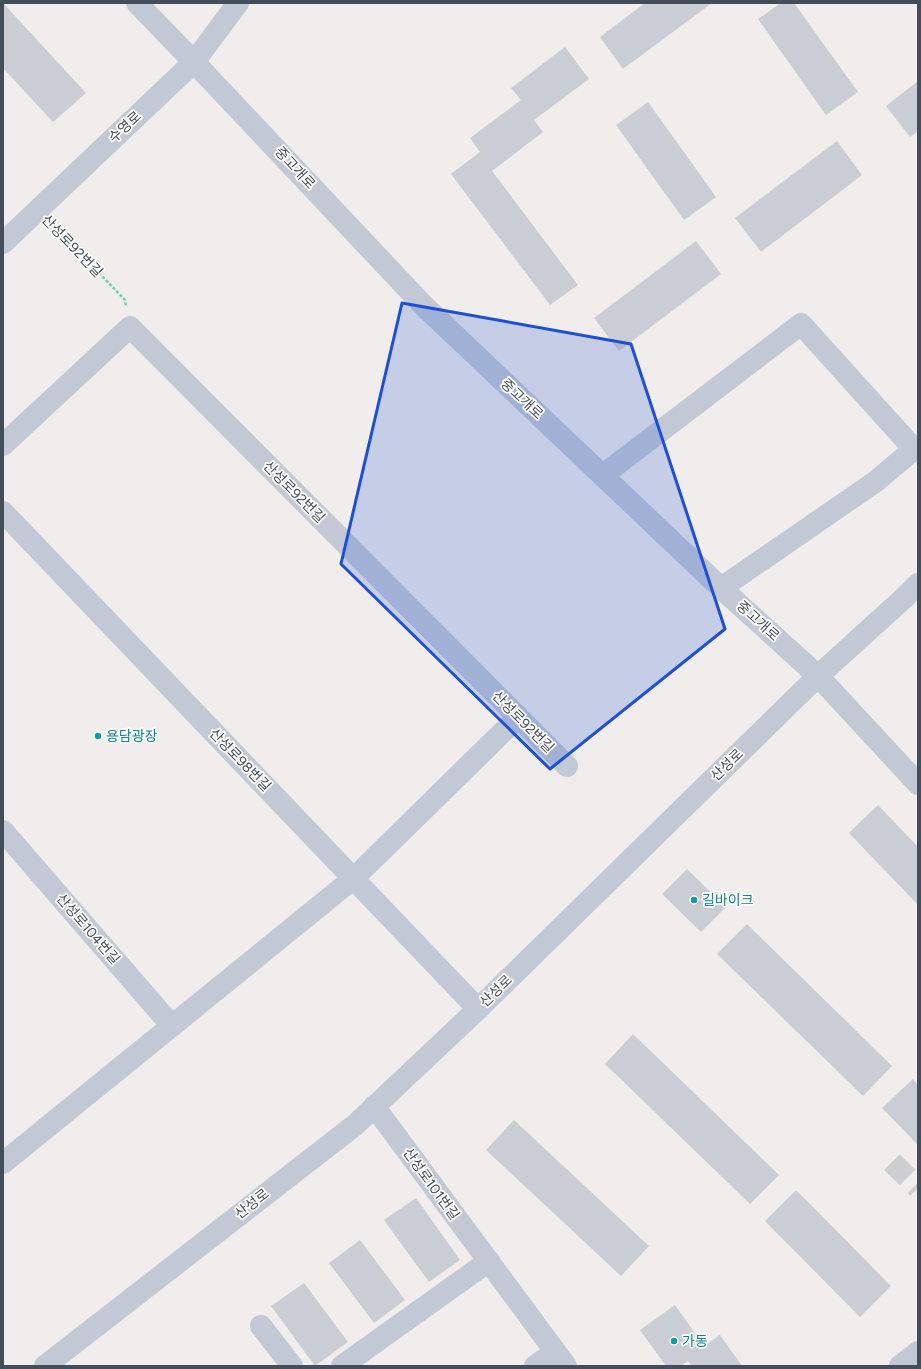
<svg xmlns="http://www.w3.org/2000/svg" width="921" height="1369" font-family="Figtree,'Noto Sans KR',sans-serif">
	<style>
		.building { fill: #cbcdd5 }
		.lines { fill: none; stroke-linecap: round; stroke-linejoin: round }
		.minor-tunnel { stroke: #cecdcf; stroke-width: 22; stroke-dasharray: 22 11; stroke-linecap: butt }
		.path { stroke: #6fceae; stroke-width: 2.5; stroke-dasharray: 3 2; stroke-linecap: butt }
		.minor { stroke: #c2c9d5; stroke-width: 22 }
		.marked { fill: #1d4ed8; fill-opacity: 0.2; stroke: #1d4ed8; stroke-width: 3; stroke-linejoin: round }
		.culture-dot { fill: #0f9aa8; stroke: #fff; stroke-width: 1.5 }
		.labels { text-anchor: middle; dominant-baseline: central; stroke-width: 3.5; stroke-linejoin: round; paint-order: stroke }
		.street-label { font-size: 14px; fill: #444d5a; stroke: #fff }
		.culture-label { font-size: 14px; fill: #0d838f; stroke: #fff; text-anchor: start }
	</style>
	<rect width="100%" height="100%" fill="#f0edec"/>
	<g class="building">
		<path d="M3,3L86,93L53,122L3,68Z"/>
		<path d="M645,3H712L623,69L600,37Z"/>
		<path d="M781,3H794L858,92L826,115L758,19Z"/>
		<path d="M565,47L589,79L534,120L543,132L492,171L578,285L550,305L451,174L480,152L470,138L521,100L511,88Z"/>
		<path d="M918,81V131L910,137L886,106Z"/>
		<path d="M648,102L716,197L684,220L616,125Z"/>
		<path d="M837,141L862,175L761,252L735,218Z"/>
		<path d="M696,241L721,274L619,351L594,318Z"/>
		<path d="M878,805L918,847V905L849,833Z"/>
		<path d="M687,869L726,907L701,932L662,894Z"/>
		<path d="M747,924L892,1066L863,1096L717,954Z"/>
		<path d="M633,1034L779,1175L750,1204L605,1064Z"/>
		<path d="M913,1079L918,1085V1145L882,1108Z"/>
		<path d="M514,1120L649,1246L621,1276L486,1150Z"/>
		<path d="M796,1190L891,1286L860,1317L765,1221Z"/>
		<path d="M416,1198L460,1260L429,1282L384,1220Z"/>
		<path d="M360,1240L405,1300L374,1323L329,1263Z"/>
		<path d="M304,1283L348,1342L315,1366L271,1306Z"/>
		<path d="M675,1305L704,1346L720,1335L742,1366H692L688,1361L681,1366H666L640,1330Z"/>
	</g>
	<g class="lines">
		<path class="minor-tunnel" d="M892,1162L918,1188"/>
		<path class="path" d="M54,226L125,300L126,307"/>
		<g class="minor">
			<path d="M137,3L194,62L424,306L721,588L818,676L918,784"/>
			<path d="M3,243L194,62L238,3"/>
			<path d="M3,445L130,327L567,766"/>
			<path d="M603,475L801,324L914,449"/>
			<path d="M3,512L478,1009"/>
			<path d="M721,588L875,482L918,446"/>
			<path d="M3,831L172,1026"/>
			<path d="M374,1106L566,1366"/>
			<path d="M3,1163L354,878L518,717"/>
			<path d="M261,1326L292,1366"/>
			<path d="M45,1366L355,1125L478,1009L818,676L905,597L918,584"/>
			<path d="M342,1366L489,1261"/>
			<path d="M535,1366L555,1352"/>
			<path d="M900,1366L918,1352"/>
		</g>
	</g>
	<path class="marked" d="M402,303L631,344L725,629L550,769L341,564Z"/>
	<g class="culture-dot">
		<circle cx="98" cy="736" r="4"/>
		<circle cx="694" cy="900" r="4"/>
		<circle cx="674" cy="1341" r="4"/>
	</g>
	<g class="labels">
		<g class="street-label">
			<text transform="translate(125 127) rotate(-43)">수영로</text>
			<text transform="translate(295 168) rotate(47)">중고개로</text>
			<text transform="translate(72 246) rotate(46)">산성로92번길</text>
			<text transform="translate(522 399) rotate(43)">중고개로</text>
			<text transform="translate(294 492) rotate(45)">산성로92번길</text>
			<text transform="translate(758 621) rotate(42)">중고개로</text>
			<text transform="translate(523 722) rotate(45)">산성로92번길</text>
			<text transform="translate(240 760) rotate(46)">산성로98번길</text>
			<text transform="translate(727 765) rotate(-44)">산성로</text>
			<text transform="translate(88 929) rotate(49)">산성로104번길</text>
			<text transform="translate(496 991) rotate(-44)">산성로</text>
			<text transform="translate(431 1184) rotate(54)">산성로101번길</text>
			<text transform="translate(252 1204) rotate(-38)">산성로</text>
		</g>
		<g class="culture-label">
			<text x="106" y="736">용담광장</text>
			<text x="702" y="900">길바이크</text>
			<text x="682" y="1341">가동</text>
		</g>
	</g>
	<rect width="921" height="1369" fill="none" stroke="#444d5a" stroke-width="8"/>
</svg>
